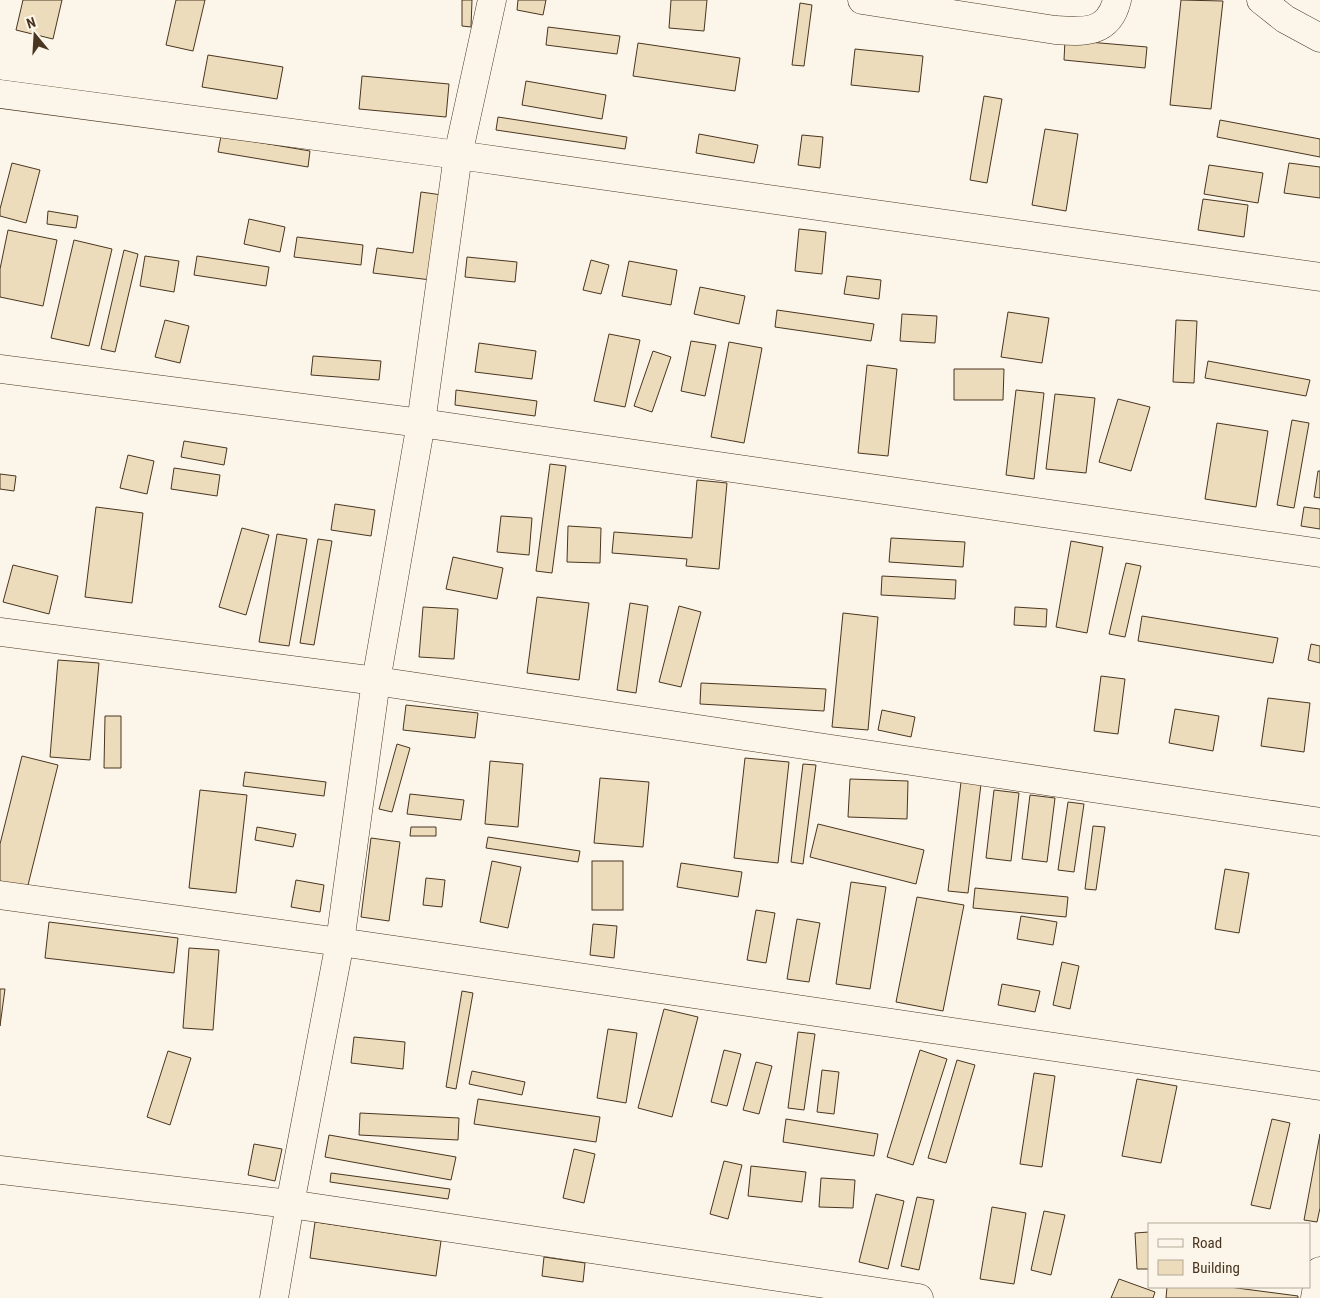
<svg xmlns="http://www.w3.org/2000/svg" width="1320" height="1298" font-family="'Roboto Condensed',sans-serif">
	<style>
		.building { fill: #ecdcbc; stroke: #4a3520 }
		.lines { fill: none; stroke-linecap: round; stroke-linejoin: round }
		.minor-casing { stroke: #4a3520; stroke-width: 29 }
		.minor { stroke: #fbf6e9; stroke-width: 28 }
	</style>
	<rect width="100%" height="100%" fill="#fbf6e9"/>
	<g class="building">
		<path d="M23,0H62L53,39L16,30Z"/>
		<path d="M176,0H205L193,51L166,45Z"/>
		<path d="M462,0H472L471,27L462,26Z"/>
		<path d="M518,0H546L543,15L517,10Z"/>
		<path d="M671,0H707L704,31L669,28Z"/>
		<path d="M1181,0L1223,1L1211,109L1170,105Z"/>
		<path d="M800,3L812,5L804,66L792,65Z"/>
		<path d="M548,27L620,36L617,54L546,45Z"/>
		<path d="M1065,40L1147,47L1145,68L1064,60Z"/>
		<path d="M638,43L740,58L735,91L633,76Z"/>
		<path d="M855,49L923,56L919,92L851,85Z"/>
		<path d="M208,55L283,67L277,99L202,87Z"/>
		<path d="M362,76L449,84L446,117L359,109Z"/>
		<path d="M526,81L606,95L602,119L522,105Z"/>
		<path d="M984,96L1002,99L987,183L970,180Z"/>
		<path d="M498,117L627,137L625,149L496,130Z"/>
		<path d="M1220,120L1320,139V157L1217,137Z"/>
		<path d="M1045,129L1078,134L1066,211L1032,205Z"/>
		<path d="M699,134L758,145L754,163L696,153Z"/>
		<path d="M802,135L823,137L820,168L798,165Z"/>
		<path d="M221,136L310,151L308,167L218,152Z"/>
		<path d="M12,163L40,170L26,223L0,216V209Z"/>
		<path d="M1289,163L1320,167V198L1284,193Z"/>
		<path d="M1209,165L1263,173L1258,203L1204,194Z"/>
		<path d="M421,192L442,195L431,280L373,273L377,248L413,253Z"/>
		<path d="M1203,199L1248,205L1244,237L1198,230Z"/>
		<path d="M48,211L78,216L76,228L47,224Z"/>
		<path d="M249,219L285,227L280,252L244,244Z"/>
		<path d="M799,229L826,232L822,274L795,271Z"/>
		<path d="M8,230L57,240L43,306L0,297V269Z"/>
		<path d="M297,237L363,245L361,265L294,257Z"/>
		<path d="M74,240L112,249L89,346L51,338Z"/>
		<path d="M124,250L138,254L115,352L101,349Z"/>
		<path d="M145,256L179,261L174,292L140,286Z"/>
		<path d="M197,256L269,267L266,286L194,275Z"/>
		<path d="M467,257L517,262L515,282L465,277Z"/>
		<path d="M591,260L609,265L601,294L583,290Z"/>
		<path d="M629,261L677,270L671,305L622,296Z"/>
		<path d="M847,276L881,280L879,299L844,294Z"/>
		<path d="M700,287L745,296L739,324L694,314Z"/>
		<path d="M777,310L874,324L871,341L775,327Z"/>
		<path d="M1008,312L1049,318L1042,363L1001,357Z"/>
		<path d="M902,314L937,316L935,343L900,341Z"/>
		<path d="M165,320L189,326L180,363L155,357Z"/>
		<path d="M1176,320L1197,321L1194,383L1173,382Z"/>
		<path d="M609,334L640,340L625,407L594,401Z"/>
		<path d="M691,341L716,345L705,396L681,391Z"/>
		<path d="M729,342L762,348L744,443L711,437Z"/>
		<path d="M479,343L536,351L532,379L475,372Z"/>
		<path d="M653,351L671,357L652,412L634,406Z"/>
		<path d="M313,356L381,361L379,380L311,375Z"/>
		<path d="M1208,361L1310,380L1306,396L1205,378Z"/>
		<path d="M867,365L897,369L888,456L858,453Z"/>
		<path d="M954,369H1004L1003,400H954Z"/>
		<path d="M456,390L537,401L535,416L455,405Z"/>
		<path d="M1016,390L1044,393L1034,479L1006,475Z"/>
		<path d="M1055,394L1095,398L1086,473L1046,469Z"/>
		<path d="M1118,399L1150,407L1131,471L1099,462Z"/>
		<path d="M1292,420L1309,423L1294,508L1277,505Z"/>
		<path d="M1217,423L1268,431L1256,507L1205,499Z"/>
		<path d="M184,441L227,448L224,465L181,457Z"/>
		<path d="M128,455L154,461L147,494L120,488Z"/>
		<path d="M550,464L566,466L552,573L536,571Z"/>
		<path d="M174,468L220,475L217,496L171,489Z"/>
		<path d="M1318,471H1320V498L1314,497Z"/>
		<path d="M0,474L16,476L14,491L0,489Z"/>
		<path d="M697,480L727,483L719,569L686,566L687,559L612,553L614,532L692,538Z"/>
		<path d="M335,504L375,510L371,536L331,530Z"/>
		<path d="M96,507L143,513L132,603L85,597Z"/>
		<path d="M1304,507L1320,509V529L1301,526Z"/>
		<path d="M501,516L532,518L529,555L497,552Z"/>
		<path d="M568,526L601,528L600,563L567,562Z"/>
		<path d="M242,528L269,535L246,615L219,607Z"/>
		<path d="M277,534L307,539L289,646L259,642Z"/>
		<path d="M891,538L965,542L963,567L889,562Z"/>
		<path d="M318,539L332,541L314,645L300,643Z"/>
		<path d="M1071,541L1103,547L1087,633L1056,627Z"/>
		<path d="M453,557L503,568L497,599L446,589Z"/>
		<path d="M1126,563L1141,566L1125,637L1109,634Z"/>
		<path d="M13,565L58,576L49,614L3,602Z"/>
		<path d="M882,576L956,580L955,599L881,595Z"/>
		<path d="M537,597L589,603L579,680L527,673Z"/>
		<path d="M630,603L648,606L636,693L617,690Z"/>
		<path d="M679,606L701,612L681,687L659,682Z"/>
		<path d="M423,607L458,609L454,659L419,657Z"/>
		<path d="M1015,607L1047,609L1046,627L1014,625Z"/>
		<path d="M843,613L878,617L868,730L832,727Z"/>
		<path d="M1142,616L1278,638L1273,663L1138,641Z"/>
		<path d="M1311,644L1320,646V663L1308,660Z"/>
		<path d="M58,660L99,663L90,760L50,757Z"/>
		<path d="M1101,676L1125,679L1118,734L1094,731Z"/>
		<path d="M701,683L826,689L824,711L700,704Z"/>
		<path d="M1268,698L1310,703L1304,752L1261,746Z"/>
		<path d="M406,705L478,713L475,738L403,730Z"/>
		<path d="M1175,709L1219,716L1213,751L1169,743Z"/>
		<path d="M882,710L915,717L911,737L878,730Z"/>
		<path d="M105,716H121V768H104Z"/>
		<path d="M397,744L410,748L392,812L379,809Z"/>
		<path d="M22,756L58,765L27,889L0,882V844Z"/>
		<path d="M745,758L789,762L778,863L734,858Z"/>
		<path d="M490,761L523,764L518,827L485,824Z"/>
		<path d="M803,764L816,765L803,864L791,862Z"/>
		<path d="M245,772L326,782L324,796L243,786Z"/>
		<path d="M600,778L649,782L643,847L594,843Z"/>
		<path d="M850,779L908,781L907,819L848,817Z"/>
		<path d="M961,782L981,784L968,893L948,891Z"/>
		<path d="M200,790L247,795L236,893L189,888Z"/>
		<path d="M994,790L1019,793L1011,861L986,858Z"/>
		<path d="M410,794L464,800L461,820L407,814Z"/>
		<path d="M1030,795L1055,798L1047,862L1022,859Z"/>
		<path d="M1068,802L1084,804L1074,872L1058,870Z"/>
		<path d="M818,824L924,850L916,884L810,857Z"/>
		<path d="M1093,826L1105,827L1096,890L1085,889Z"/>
		<path d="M257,827L296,834L293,847L255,840Z"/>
		<path d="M411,827H436V836H410Z"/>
		<path d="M488,837L580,851L578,862L486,848Z"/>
		<path d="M371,838L400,842L389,921L361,917Z"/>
		<path d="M492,861L521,867L508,928L480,922Z"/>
		<rect x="592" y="861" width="31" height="49"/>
		<path d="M681,863L742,872L738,897L677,887Z"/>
		<path d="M1225,869L1249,873L1239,933L1215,929Z"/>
		<path d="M426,878L445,880L442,907L423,905Z"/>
		<path d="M296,880L324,885L320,912L291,907Z"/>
		<path d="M851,882L886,887L870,989L836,984Z"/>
		<path d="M975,888L1068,897L1066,917L973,908Z"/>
		<path d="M917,897L964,905L943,1011L896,1002Z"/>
		<path d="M756,910L775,913L766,963L747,960Z"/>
		<path d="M1021,916L1057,922L1053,945L1017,939Z"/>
		<path d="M797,919L820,923L809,982L787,979Z"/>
		<path d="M49,922L178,938L174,973L45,958Z"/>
		<path d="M593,924L617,926L614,958L590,955Z"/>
		<path d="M189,948L219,950L213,1030L183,1028Z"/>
		<path d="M1062,962L1079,966L1070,1009L1053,1005Z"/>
		<path d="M1002,984L1040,991L1035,1012L998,1005Z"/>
		<path d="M0,989H5L0,1026Z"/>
		<path d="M462,991L473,993L456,1089L446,1087Z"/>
		<path d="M664,1009L698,1017L672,1117L638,1108Z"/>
		<path d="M608,1029L637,1033L626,1103L597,1098Z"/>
		<path d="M798,1032L815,1034L804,1110L788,1108Z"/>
		<path d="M354,1037L405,1042L403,1069L351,1063Z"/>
		<path d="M724,1050L741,1054L727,1106L711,1102Z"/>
		<path d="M920,1050L947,1059L913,1165L887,1157Z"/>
		<path d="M168,1051L191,1058L170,1125L147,1117Z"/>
		<path d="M957,1060L975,1065L946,1163L928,1158Z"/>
		<path d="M756,1062L772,1066L759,1114L743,1110Z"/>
		<path d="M822,1070L839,1072L834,1114L817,1112Z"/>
		<path d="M472,1071L525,1082L522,1095L469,1084Z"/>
		<path d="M1034,1073L1055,1076L1042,1167L1020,1164Z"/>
		<path d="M1137,1079L1177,1086L1161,1163L1122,1156Z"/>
		<path d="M478,1099L600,1117L596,1142L474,1124Z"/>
		<path d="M360,1113L459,1118L458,1140L359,1135Z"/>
		<path d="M786,1119L878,1134L874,1156L783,1142Z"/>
		<path d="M1272,1119L1290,1123L1270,1209L1251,1205Z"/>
		<path d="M1320,1134V1208L1317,1222L1304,1220Z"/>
		<path d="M329,1135L456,1157L451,1180L325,1157Z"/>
		<path d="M254,1144L282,1149L275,1181L248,1175Z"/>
		<path d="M574,1149L595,1154L584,1203L563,1198Z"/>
		<path d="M724,1161L742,1165L728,1219L710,1214Z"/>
		<path d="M751,1166L806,1172L802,1202L748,1196Z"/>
		<path d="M331,1173L450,1189L448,1199L330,1182Z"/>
		<path d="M821,1178L855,1180L853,1208L819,1207Z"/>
		<path d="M876,1194L904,1201L888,1269L859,1262Z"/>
		<path d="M917,1197L934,1200L919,1270L901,1266Z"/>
		<path d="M992,1207L1026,1213L1014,1284L980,1279Z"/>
		<path d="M1044,1211L1065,1215L1051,1275L1031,1270Z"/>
		<path d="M315,1222L441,1241L436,1276L310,1258Z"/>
		<path d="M1149,1232V1269H1137L1135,1233Z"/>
		<path d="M544,1257L585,1263L583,1282L542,1276Z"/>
		<path d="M1119,1279L1155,1292L1153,1298H1111Z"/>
		<path d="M1167,1287H1229L1298,1296V1298H1166Z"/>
	</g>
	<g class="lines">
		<defs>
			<g id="minor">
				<path d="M862,0L1055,30C1084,32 1109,34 1117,0"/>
				<path d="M1261,0L1285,19L1320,38"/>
				<path d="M0,94L458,155L1320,277"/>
				<path d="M0,369L421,423L1320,553"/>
				<path d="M0,632L376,681L1320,822"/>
				<path d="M0,895L340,942L1320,1086"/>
				<path d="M0,1170L290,1204L919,1298"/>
				<path d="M274,1298L290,1204L340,942L376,681L421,423L458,155L492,0"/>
				<path d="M1315,1298L1320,1271"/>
			</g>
		</defs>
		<use href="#minor" class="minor-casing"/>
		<use href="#minor" class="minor"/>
	</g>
	<rect x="1148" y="1223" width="162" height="65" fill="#fbf6e9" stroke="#b4a999"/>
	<rect x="1158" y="1239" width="25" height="8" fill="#fbf6e9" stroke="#b4a999"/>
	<text x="1192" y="1248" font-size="15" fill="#4a3520">Road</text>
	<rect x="1158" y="1260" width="25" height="15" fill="#ecdcbc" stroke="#b4a999"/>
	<text x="1192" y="1273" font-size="15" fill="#4a3520">Building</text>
	<g transform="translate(35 35) rotate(342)" stroke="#fbf6e9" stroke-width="4" paint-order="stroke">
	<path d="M0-4L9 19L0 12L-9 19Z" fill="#4a3520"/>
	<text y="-8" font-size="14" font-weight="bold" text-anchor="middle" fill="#4a3520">N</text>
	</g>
</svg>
